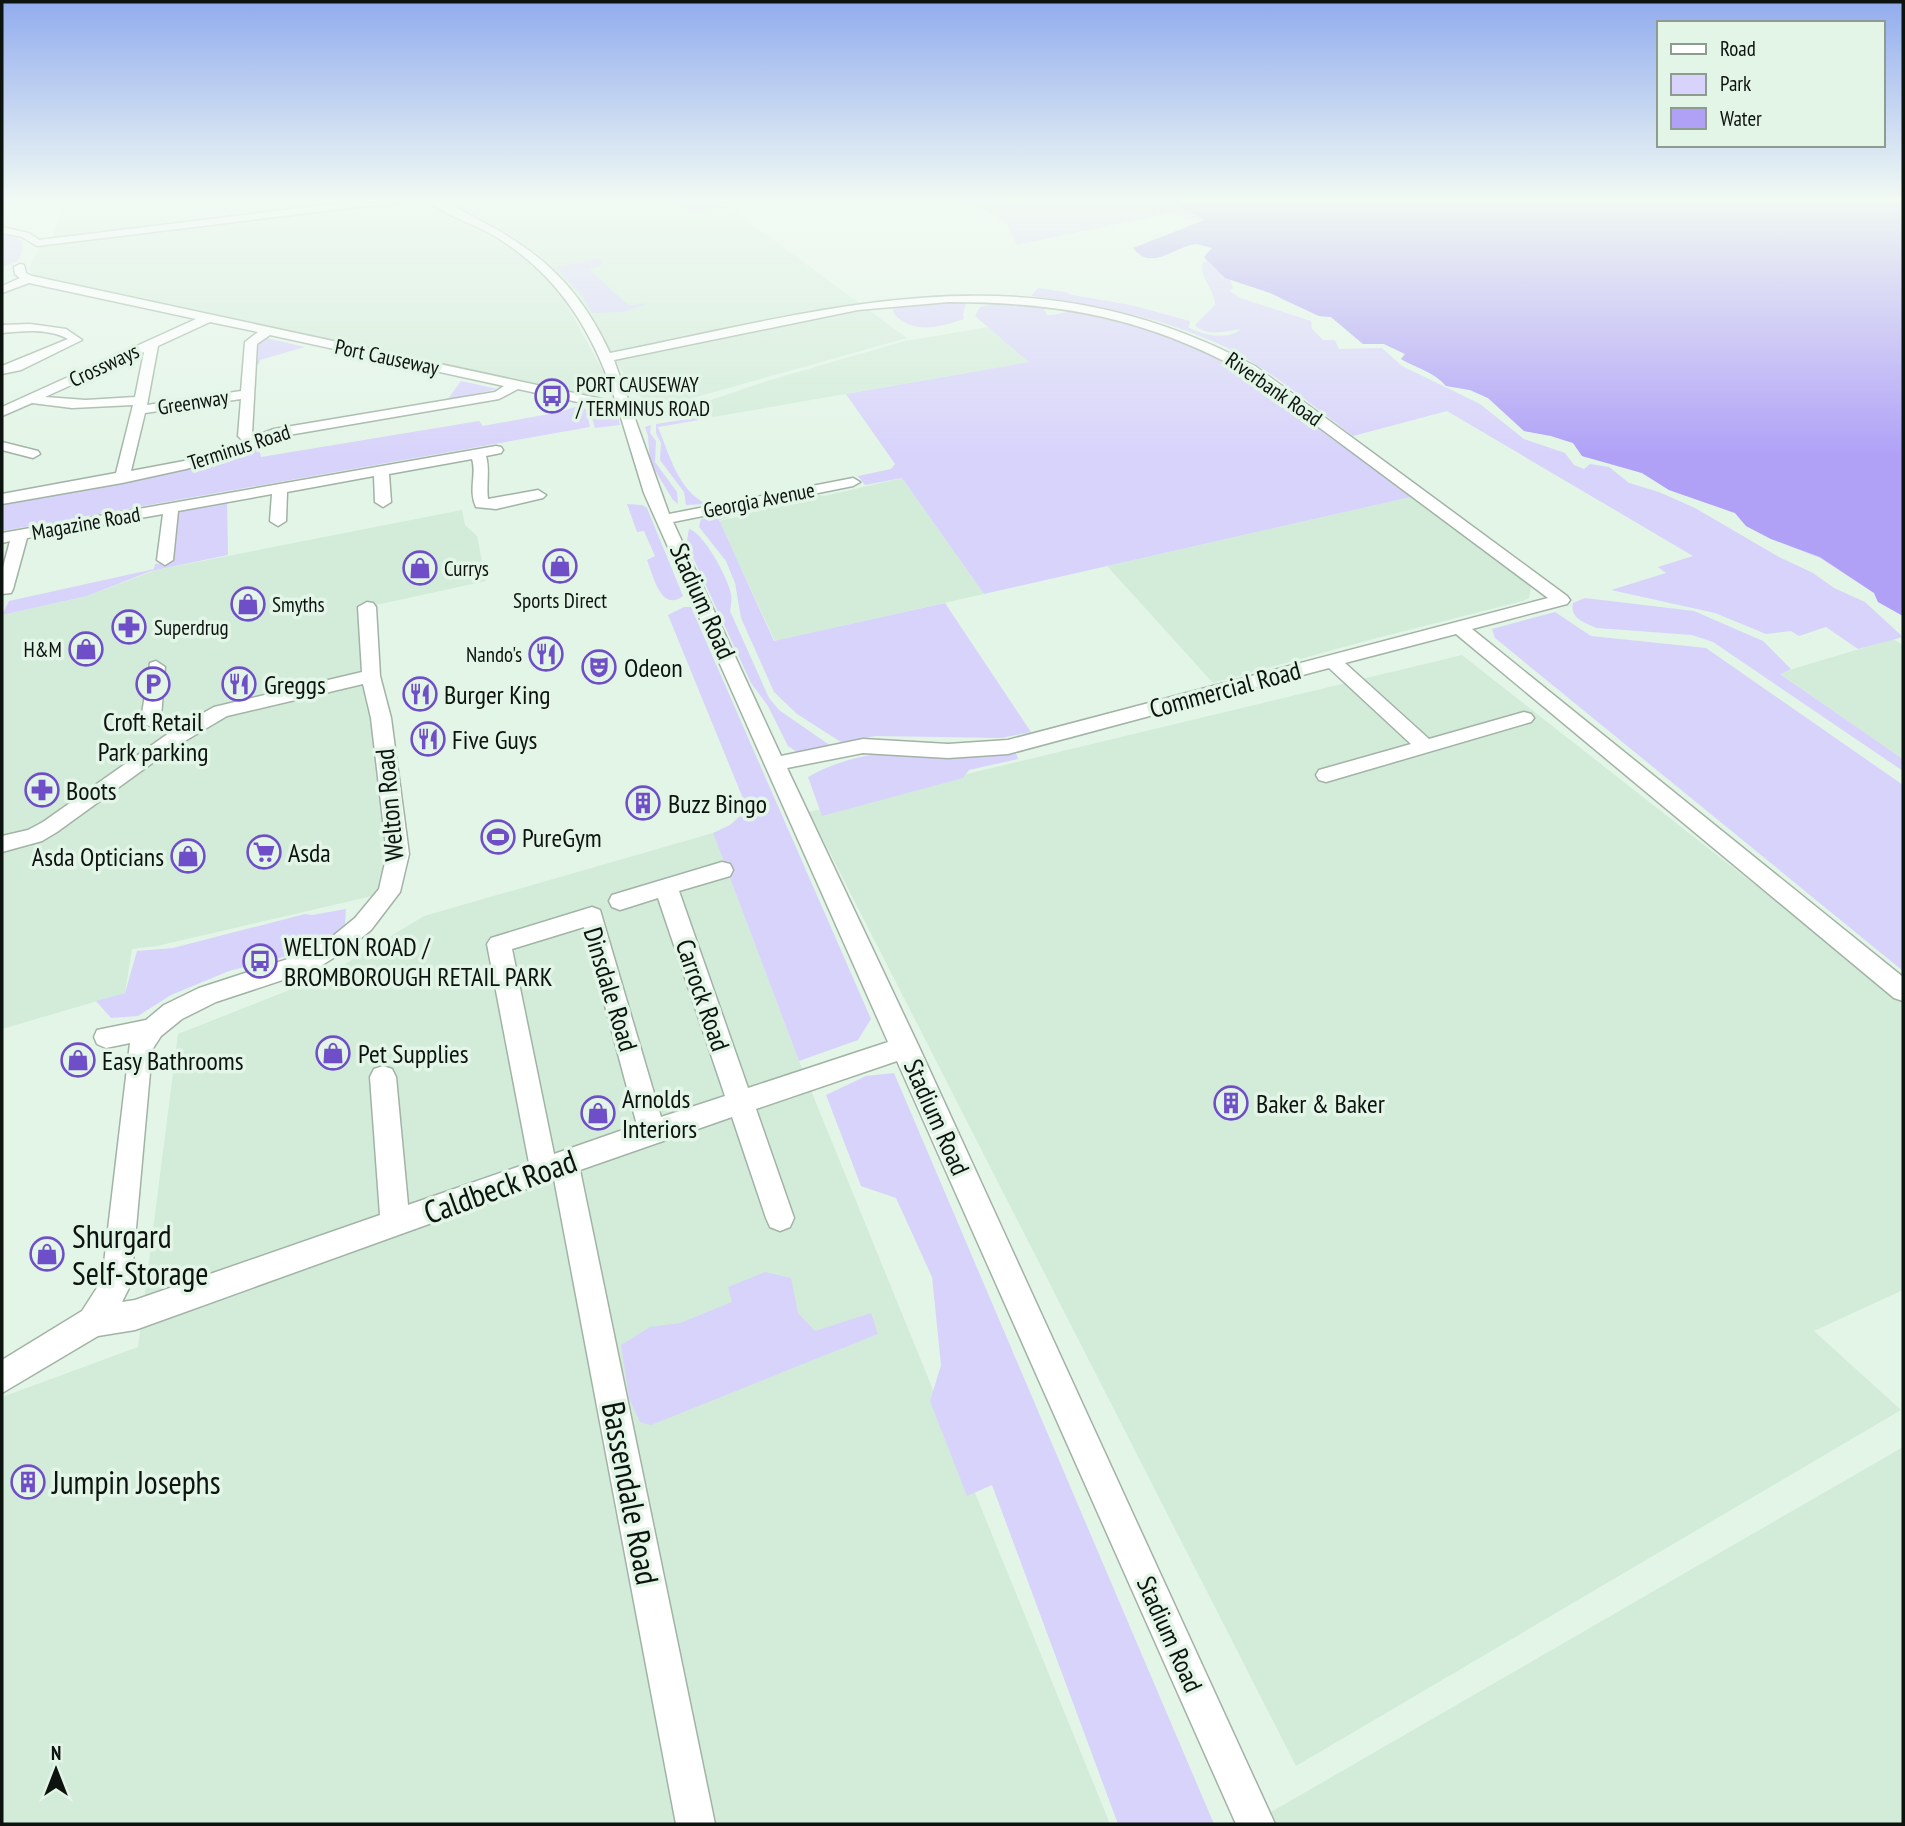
<svg xmlns="http://www.w3.org/2000/svg" width="1905" height="1826" font-family="'PT Sans Narrow',sans-serif">
	<style>
		.built { fill: #d3ecd9 }
		.green { fill: #d8d3fb }
		.water { fill: #b0a1f7 }
		.lines { fill: none; stroke-linecap: round; stroke-linejoin: round }
		.minor-casing { stroke: #a2b3a6; stroke-width: 3 }
		.minor { fill: #fff; fill-rule: evenodd }
		.labels { text-anchor: middle; dominant-baseline: central; stroke-width: 7; stroke-linejoin: round; paint-order: stroke }
		.far-street-label { font-size: 21px; fill: #0d130f; stroke: #e3f5e7 }
		.far-poi-label { font-size: 21px; fill: #0d130f; stroke: #e3f5e7; text-anchor: start }
		.street-label { font-size: 26px; fill: #0d130f; stroke: #e3f5e7 }
		.poi-label { font-size: 26px; fill: #0d130f; stroke: #e3f5e7; text-anchor: start }
		.near-street-label { font-size: 32px; fill: #0d130f; stroke: #e3f5e7 }
		.near-poi-label { font-size: 32px; fill: #0d130f; stroke: #e3f5e7; text-anchor: start }
	</style>
	<rect width="100%" height="100%" fill="#e3f5e7"/>
	<g class="built">
		<path d="M66,199H382L52,238Z"/>
		<path d="M421,199L516,251L559,290L605,375L599,380L608,382L612,390L592,395L422,360L35,277L29,268L41,245Z"/>
		<path d="M440,199H717L907,338L650,410L537,253L512,236L495,230Z"/>
		<path d="M988,327L1030,362L713,417L702,403L767,381L905,341Z"/>
		<path d="M902,478L984,594L775,641L719,521L741,516L740,513L755,510L756,506L814,494L824,496Z"/>
		<path d="M1411,497L1522,577L1531,587L1529,598L1523,601L1373,639L1213,683L1107,566Z"/>
		<path d="M462,510L465,525L477,536L486,581L367,607L398,854L389,892L157,946L132,949L125,993L2,1029V615L87,596L156,570Z"/>
		<path d="M1893,639L1903,645V759L1779,673Z"/>
		<path d="M1462,655L1903,1001V1290L1814,1331L1901,1410L1296,1766L809,812Z"/>
		<path d="M713,833L799,1061L1110,1824H2V1397L138,1347L178,1034L325,976L424,916Z"/>
		<path d="M1903,1447V1824H1276L1271,1812Z"/>
	</g>
	<g class="green">
		<path d="M663,199H715L724,206L692,212L682,204L671,206Z"/>
		<path d="M963,199H1213L1812,508L1903,616L1878,602L1874,593L1820,558L1771,539L1746,526L1735,513L1669,490L1642,473L1582,456L1573,443L1551,436L1524,431L1488,398L1470,390L1446,386C1435,372 1416,368 1401,359L1405,354L1384,344H1363L1331,317L1319,316L1279,298L1285,296L1229,277L1233,288L1230,291L1240,298L1311,321L1312,329L1323,340H1335L1339,349L1382,348L1402,366L1480,404L1524,439L1565,453L1574,465L1584,469L1590,464L1609,467L1629,483L1659,492L1695,508L1779,557L1813,573L1834,588L1865,602L1903,637L1858,649L1826,627L1799,636L1791,631L1766,634L1715,613L1611,590L1666,573L1658,567L1693,556L1447,411L1353,436C1309,403 1263,363 1212,341C1155,316 1092,304 1031,296L1038,288L1066,292L1072,295L1131,305L1190,321L1189,328C1205,335 1226,341 1241,329C1226,331 1206,337 1195,325L1215,305C1215,289 1200,279 1202,264L1207,260L1204,257L1212,248C1207,247 1200,244 1195,244C1174,247 1151,272 1133,248L1204,220L1185,219L1173,212L1017,245L1005,221Z"/>
		<path d="M2,233L23,241L22,252L18,261L2,267Z"/>
		<path d="M600,258L603,265L589,269L629,306L644,303V305L623,312L592,313L583,297L556,267Z"/>
		<path d="M962,302L966,303L963,314L964,319C940,327 914,335 894,314L893,308L911,303Z"/>
		<path d="M1000,302L1037,306L1043,307L1047,315C1055,315 1059,314 1067,312C1077,310 1091,313 1100,315C1161,328 1222,354 1272,391L1274,396L1270,398L1278,404L1291,406L1411,497L984,594L902,478L865,485L858,476L891,469L895,464L846,394L1029,362L975,316L980,307Z"/>
		<path d="M262,337L305,347L260,360L259,364L255,365L257,340Z"/>
		<path d="M461,381L498,389L447,400Z"/>
		<path d="M598,405L617,411L620,425L595,428L589,408Z"/>
		<path d="M578,406L586,409L590,427L2,531V501L158,474L258,442L261,457L479,421L483,426L560,412Z"/>
		<path d="M694,418L699,420L658,427C669,454 679,492 707,504L686,505L684,492L660,460L661,443L656,433V424Z"/>
		<path d="M651,425L650,433L656,441L655,462L677,492L678,504L673,500L650,462L648,436L645,427Z"/>
		<path d="M227,500L228,555L151,571L87,596L2,615L9,601L154,569L155,564L170,562L178,509Z"/>
		<path d="M627,504L642,505L647,508L683,596C661,613 653,575 647,560L655,556L644,531L637,532Z"/>
		<path d="M737,511L740,513L719,520L774,641L945,603L1031,732L1001,738L876,736L841,742L797,714L774,692L741,618L735,583L726,561L699,527L701,519Z"/>
		<path d="M689,529C704,533 728,578 731,594C732,600 731,605 730,611L769,698L779,710L831,746L797,752L788,746L768,706L751,683L691,553L687,540Z"/>
		<path d="M1585,598L1694,611L1763,641L1791,669L1780,674L1903,759V771L1713,642L1692,635L1597,628C1585,623 1569,618 1573,603Z"/>
		<path d="M684,607H691L871,1019L858,1040L799,1061L713,833L730,825L740,816L742,796L668,615Z"/>
		<path d="M1555,612L1591,636L1706,648L1903,785V971L1495,638L1492,629Z"/>
		<path d="M1014,748L1018,759L969,770L963,778L822,816L808,777C869,742 947,750 1014,748Z"/>
		<path d="M346,909L345,924L331,939L303,952L229,971L171,995L138,1016L111,1018L96,1001L125,993L137,951L173,948L305,914L312,915Z"/>
		<path d="M894,1073L1214,1824H1118L992,1485L967,1496L930,1401L941,1365L932,1277L896,1198L861,1186L826,1095L866,1076Z"/>
		<path d="M765,1272L791,1278L798,1313L815,1331L871,1313L878,1334L651,1425L640,1422L629,1398L621,1345L650,1327L680,1323L732,1302L728,1287Z"/>
	</g>
	<path class="water" d="M1164,199H1903V616L1878,602L1874,593L1820,557L1771,539L1746,526L1735,513L1669,490L1642,473L1582,456L1573,443L1551,436L1524,431L1488,398L1470,390L1446,386C1435,372 1416,368 1401,359L1405,354L1384,344H1363L1331,317L1319,316L1270,293L1225,278L1204,257L1212,248C1207,247 1200,244 1195,244C1174,247 1151,272 1133,248L1205,220Z"/>
	<g class="lines">
		<defs>
			<g id="minor">
				<path d="M374,199H404L399,202L37,246L22,237L2,233V227L29,233L39,240Z"/>
				<path d="M425,199C443,199 459,209 475,218C540,250 580,288 610,353C842,306 1031,246 1255,366L1567,596L1570,600L1567,604L1472,629L1903,977V1001L1894,998L1456,634L1345,663L1429,739L1524,712L1531,714L1534,718L1531,722L1326,782L1319,780L1316,775L1319,770L1411,744L1329,668L1008,754L948,758L863,753L787,768L919,1047L1275,1824H1236L897,1061L756,1109L794,1218L790,1227L780,1231L770,1227L766,1218L732,1117L580,1170L715,1824H676L554,1179L135,1330L98,1336L2,1393V1360L82,1311L102,1280L130,1043L106,1048L97,1044L94,1037L97,1030L146,1020L164,1005L199,988L300,955L333,936L355,918L379,889L387,854L371,718L363,684L227,716L173,748L57,832L42,841L2,852V836L28,830L43,822L169,733L144,724L141,720L150,663L156,661L165,667L161,717L189,721L214,707L362,672L358,607L367,602L373,603L376,607L380,676L391,718L409,854L400,892L371,930L349,948L316,969L216,1002L182,1019L161,1036L152,1050L131,1284L122,1302L135,1300L380,1215L370,1077L374,1069L383,1066L392,1069L396,1077L408,1205L529,1163L487,944L491,938L592,907L600,910L661,1117L725,1096L658,898L620,910L612,907L609,901L612,895L722,862L730,864L733,870L730,876L679,891L748,1088L888,1042L644,493L619,411L518,389L499,399L277,437L225,458L186,469L122,483L2,504V494L116,473L133,405L72,408L32,403L2,416V407L196,319L29,283L2,293V286L20,278L15,274L14,267L20,264L24,265L26,273L32,276L616,402C594,333 559,275 496,237C474,224 444,215 425,199ZM949,302C1061,302 1146,318 1245,372L1548,598L1008,740L948,744L863,739L781,756L673,522L853,486L860,482L853,478L669,514L614,360L858,310ZM210,322L258,332L245,342L241,391L147,405L158,346ZM270,335L504,386L495,392L274,429L255,436L252,434L257,344ZM144,352L135,397L86,400L45,397ZM241,399L238,436L243,441L184,461L131,471L145,413ZM584,927L637,1125L554,1154L512,949Z"/>
				<path d="M30,324L66,329L82,340L21,370L2,374V366L68,339C48,328 23,331 2,333V325Z"/>
				<path d="M2,442L38,451L40,454L33,458L2,450Z"/>
				<path d="M496,446L501,447L503,450L501,453L486,456C490,470 486,484 488,499L538,490L546,495L543,498L496,509L476,507C468,490 477,474 472,459L389,474L391,502L383,507L375,502L374,476L287,492L286,521L278,526L270,521L272,494L178,511L173,560L165,565L157,560L163,514L27,538L13,589L11,593L2,594V571L10,541L2,543V533Z"/>
			</g>
		</defs>
		<use href="#minor" class="minor-casing"/>
		<use href="#minor" class="minor"/>
	</g>
	<linearGradient id="sky" x2="0" y2="1"><stop stop-color="#91acee"/><stop offset="0.44" stop-color="#f2faf4"/><stop offset="1" stop-color="#f2faf4" stop-opacity="0"/></linearGradient>
	<rect width="1905" height="455" fill="url(#sky)"/>
	<defs>
		<symbol id="bus-ring" viewBox="-11 -11 22 22"><circle r="9.5" fill="#e3f5e7" stroke="#6f4fc8" stroke-width="1.5"/><path d="M-5-6H5V4H4V6H2V4H-2V6H-4V4H-5ZM-3.5-4V0h7V-4ZM-3.5 1.2v1.5H-2V1.2ZM2 1.2v1.5H3.5V1.2Z" fill="#6f4fc8"/></symbol>
		<symbol id="shop-ring" viewBox="-11 -11 22 22"><circle r="9.5" fill="#e3f5e7" stroke="#6f4fc8" stroke-width="1.5"/><path d="M-5-2.5h2.3a2.7 3.5 0 0 1 5.4 0H5L5.5 6h-11ZM-1.5-2.5h3a1.5 2.3 0 0 0-3 0Z" fill="#6f4fc8"/></symbol>
		<symbol id="pharmacy-ring" viewBox="-11 -11 22 22"><circle r="9.5" fill="#e3f5e7" stroke="#6f4fc8" stroke-width="1.5"/><path d="M-2-6h4v4h4v4h-4v4h-4v-4h-4v-4h4Z" fill="#6f4fc8"/></symbol>
		<symbol id="restaurant-ring" viewBox="-11 -11 22 22"><circle r="9.5" fill="#e3f5e7" stroke="#6f4fc8" stroke-width="1.5"/><path d="M-5-6h1v4h1v-4h1v4h1v-4h1v5L-1.5 .5V6h-2V.5L-5-1ZM5-6V6H3V1.5H1.5Q1.5-4 5-6Z" fill="#6f4fc8"/></symbol>
		<symbol id="theatre-ring" viewBox="-11 -11 22 22"><circle r="9.5" fill="#e3f5e7" stroke="#6f4fc8" stroke-width="1.5"/><path d="M-5-5.5Q0-4 5-5.5V0Q5 5 0 6Q-5 5-5 0ZM-3.3-2.5H-1v1.5H-3.3ZM1-2.5H3.3v1.5H1ZM-2.8 1Q0 5.5 2.8 1Z" fill="#6f4fc8"/></symbol>
		<symbol id="parking-ring" viewBox="-11 -11 22 22"><circle r="9.5" fill="#e3f5e7" stroke="#6f4fc8" stroke-width="1.5"/><path d="M-3.5-5.5H1a3.5 3.5 0 0 1 0 7H-1V5.5H-3.5ZM-1-3.4V-.6H.8a1.4 1.4 0 0 0 0-2.8Z" fill="#6f4fc8"/></symbol>
		<symbol id="building-ring" viewBox="-11 -11 22 22"><circle r="9.5" fill="#e3f5e7" stroke="#6f4fc8" stroke-width="1.5"/><path d="M-4-6H4V6H1V3H-1V6H-4ZM-2.5-4.3h1.7v1.8h-1.7ZM.8-4.3h1.7v1.8H.8ZM-2.5-1h1.7V.8h-1.7ZM.8-1h1.7V.8H.8Z" fill="#6f4fc8"/></symbol>
		<symbol id="stadium-ring" viewBox="-11 -11 22 22"><circle r="9.5" fill="#e3f5e7" stroke="#6f4fc8" stroke-width="1.5"/><path d="M0-5a6.5 5 0 1 0 0 10a6.5 5 0 1 0 0-10ZM-3.5-1.8h7v3.6h-7Z" fill="#6f4fc8"/></symbol>
		<symbol id="supermarket-ring" viewBox="-11 -11 22 22"><circle r="9.5" fill="#e3f5e7" stroke="#6f4fc8" stroke-width="1.5"/><path d="M-6-5.5h2.5l.6 2H6L4.5 2H-2.5L-4.4-4H-6ZM-1.5 3.2a1.3 1.3 0 1 0 .1 0ZM3 3.2a1.3 1.3 0 1 0 .1 0Z" fill="#6f4fc8"/></symbol>
	</defs>
	<g fill-rule="evenodd">
		<use href="#bus-ring" x="533" y="377" width="38" height="38"/>
		<use href="#shop-ring" x="541" y="547" width="38" height="38"/>
		<use href="#shop-ring" x="401" y="549" width="38" height="38"/>
		<use href="#shop-ring" x="229" y="585" width="38" height="38"/>
		<use href="#pharmacy-ring" x="110" y="608" width="38" height="38"/>
		<use href="#shop-ring" x="67" y="630" width="38" height="38"/>
		<use href="#restaurant-ring" x="527" y="635" width="38" height="38"/>
		<use href="#theatre-ring" x="580" y="648" width="38" height="38"/>
		<use href="#parking-ring" x="134" y="665" width="38" height="38"/>
		<use href="#restaurant-ring" x="220" y="665" width="38" height="38"/>
		<use href="#restaurant-ring" x="401" y="675" width="38" height="38"/>
		<use href="#restaurant-ring" x="409" y="720" width="38" height="38"/>
		<use href="#pharmacy-ring" x="23" y="771" width="38" height="38"/>
		<use href="#building-ring" x="624" y="784" width="38" height="38"/>
		<use href="#stadium-ring" x="479" y="818" width="38" height="38"/>
		<use href="#supermarket-ring" x="245" y="833" width="38" height="38"/>
		<use href="#shop-ring" x="169" y="837" width="38" height="38"/>
		<use href="#bus-ring" x="241" y="942" width="38" height="38"/>
		<use href="#shop-ring" x="314" y="1034" width="38" height="38"/>
		<use href="#shop-ring" x="59" y="1041" width="38" height="38"/>
		<use href="#building-ring" x="1212" y="1084" width="38" height="38"/>
		<use href="#shop-ring" x="579" y="1094" width="38" height="38"/>
		<use href="#shop-ring" x="28" y="1235" width="38" height="38"/>
		<use href="#building-ring" x="9" y="1463" width="38" height="38"/>
	</g>
	<g class="labels">
		<g class="far-street-label">
			<text transform="translate(387 357) rotate(12)">Port Causeway</text>
			<text transform="translate(104 365) rotate(-25)">Crossways</text>
			<text transform="translate(1274 389) rotate(35)">Riverbank Road</text>
			<text transform="translate(193 402) rotate(-9)">Greenway</text>
			<text transform="translate(239 447) rotate(-18)">Terminus Road</text>
			<text transform="translate(759 500) rotate(-11)">Georgia Avenue</text>
			<text transform="translate(86 523) rotate(-10)">Magazine Road</text>
		</g>
		<g class="far-poi-label">
			<text x="576" y="384">PORT CAUSEWAY<tspan x="576" dy="24">/ TERMINUS ROAD</tspan></text>
			<text x="444" y="568">Currys</text>
			<text x="560" y="600" text-anchor="middle">Sports Direct</text>
			<text x="272" y="604">Smyths</text>
			<text x="154" y="627">Superdrug</text>
			<text x="62" y="649" text-anchor="end">H&amp;M</text>
			<text x="522" y="654" text-anchor="end">Nando's</text>
		</g>
		<g class="street-label">
			<text transform="translate(703 601) rotate(66)">Stadium Road</text>
			<text transform="translate(1225 689) rotate(-15)">Commercial Road</text>
			<text transform="translate(389 805) rotate(-95)">Welton Road</text>
			<text transform="translate(611 989) rotate(73)">Dinsdale Road</text>
			<text transform="translate(703 995) rotate(71)">Carrock Road</text>
			<text transform="translate(937 1117) rotate(66)">Stadium Road</text>
			<text transform="translate(1170 1634) rotate(66)">Stadium Road</text>
		</g>
		<g class="poi-label">
			<text x="624" y="667">Odeon</text>
			<text x="264" y="684">Greggs</text>
			<text x="444" y="694">Burger King</text>
			<text x="153" y="721" text-anchor="middle">Croft Retail<tspan x="153" dy="30">Park parking</tspan></text>
			<text x="452" y="739">Five Guys</text>
			<text x="66" y="790">Boots</text>
			<text x="668" y="803">Buzz Bingo</text>
			<text x="522" y="837">PureGym</text>
			<text x="288" y="852">Asda</text>
			<text x="164" y="856" text-anchor="end">Asda Opticians</text>
			<text x="284" y="946">WELTON ROAD /<tspan x="284" dy="30">BROMBOROUGH RETAIL PARK</tspan></text>
			<text x="358" y="1053">Pet Supplies</text>
			<text x="102" y="1060">Easy Bathrooms</text>
			<text x="622" y="1098">Arnolds<tspan x="622" dy="30">Interiors</tspan></text>
			<text x="1256" y="1103">Baker &amp; Baker</text>
		</g>
		<g class="near-street-label">
			<text transform="translate(500 1186) rotate(-20)">Caldbeck Road</text>
			<text transform="translate(631 1493) rotate(79)">Bassendale Road</text>
		</g>
		<g class="near-poi-label">
			<text x="72" y="1236">Shurgard<tspan x="72" dy="37">Self-Storage</tspan></text>
			<text x="52" y="1482">Jumpin Josephs</text>
		</g>
	</g>
	<rect width="1905" height="1826" fill="none" stroke="#0d130f" stroke-width="7"/>
	<rect x="1657" y="21" width="228" height="126" fill="#e3f5e7" stroke="#8d9b91" stroke-width="2"/>
	<rect x="1671" y="44" width="35" height="10" fill="#ffffff" stroke="#8d9b91" stroke-width="2"/>
	<text x="1720" y="56" font-size="21" fill="#0d130f">Road</text>
	<rect x="1671" y="74" width="35" height="21" fill="#d8d3fb" stroke="#8d9b91" stroke-width="2"/>
	<text x="1720" y="91" font-size="21" fill="#0d130f">Park</text>
	<rect x="1671" y="108" width="35" height="21" fill="#b0a1f7" stroke="#8d9b91" stroke-width="2"/>
	<text x="1720" y="126" font-size="21" fill="#0d130f">Water</text>
	<g transform="translate(56 1770)" stroke="#e3f5e7" stroke-width="5" paint-order="stroke">
	<path d="M0-5L12 26L0 18L-12 26Z" fill="#0d130f"/>
	<text y="-10" font-size="19" font-weight="bold" text-anchor="middle" fill="#0d130f">N</text>
	</g>
</svg>
